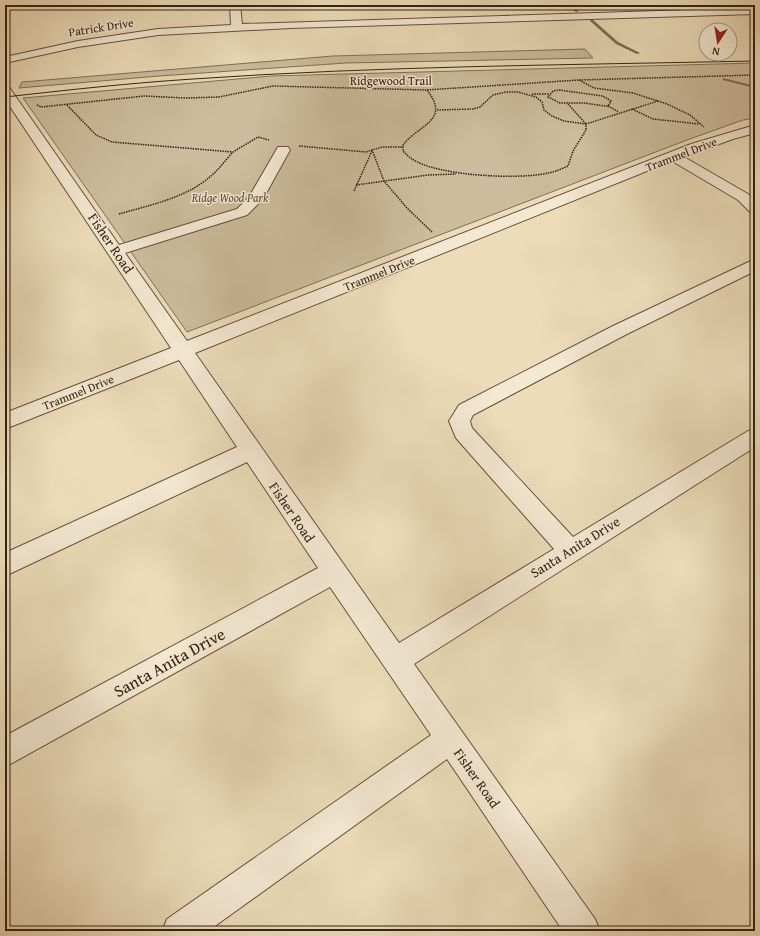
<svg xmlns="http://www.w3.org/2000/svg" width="760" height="936" font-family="'Gentium Book Plus',serif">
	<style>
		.green { fill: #cdbc9d; stroke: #826e58 }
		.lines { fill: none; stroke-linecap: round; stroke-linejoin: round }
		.stream { fill: #7e6b55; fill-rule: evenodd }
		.minor-casing { stroke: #64503c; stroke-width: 2 }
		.path { stroke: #362113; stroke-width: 1.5; stroke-dasharray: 1.5 1; stroke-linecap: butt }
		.minor { fill: #f3e8d2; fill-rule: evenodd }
		.tram { stroke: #362113; stroke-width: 1 }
		.labels { text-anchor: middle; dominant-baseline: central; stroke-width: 3; stroke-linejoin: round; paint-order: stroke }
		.far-street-label { font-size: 12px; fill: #362113; stroke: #f3e8d2 }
		.far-park-label { font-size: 12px; font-style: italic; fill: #5c4836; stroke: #f3e8d2 }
		.street-label { font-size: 14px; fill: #362113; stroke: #f3e8d2 }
		.near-street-label { font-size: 17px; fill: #362113; stroke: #f3e8d2 }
	</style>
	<rect width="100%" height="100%" fill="#ecdcb9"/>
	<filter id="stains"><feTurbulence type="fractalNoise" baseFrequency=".005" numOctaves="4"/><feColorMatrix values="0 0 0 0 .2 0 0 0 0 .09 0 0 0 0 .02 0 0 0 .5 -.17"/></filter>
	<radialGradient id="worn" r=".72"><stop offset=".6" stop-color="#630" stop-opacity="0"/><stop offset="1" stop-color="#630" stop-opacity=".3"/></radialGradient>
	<g class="green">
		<path d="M585,49L593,58L346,63L159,76L19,88L22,82L333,56Z"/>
		<path d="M755,63V118L743,120L687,140L187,332L23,98L271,76Z"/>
	</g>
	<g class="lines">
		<g class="stream">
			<path d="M566,5H570L579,11L576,12Z"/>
			<path d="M590,19H592L618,42L640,53L637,54L616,44L590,21Z"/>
			<path d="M723,78L755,86V88L723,80Z"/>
		</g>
		<defs>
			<g id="minor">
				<path d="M230,5H240L242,24L755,8V14L291,28L158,35L78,47L5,63V57L78,41L158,29L231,25Z"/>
				<path d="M5,86L9,87L119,245L237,209L249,197L278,147H288L290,150L263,199L247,215L125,253L187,341L691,144L755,125V133L733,139L684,157L748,194L755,200V214L750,212L738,200L672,161L195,353L399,643L554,549L456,438L449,421L459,405L613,326L755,259V271L627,334L473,415L470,421L472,428L573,537L748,431L755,429V447L414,664L595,919L600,931H563L447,759L208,931H162L167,919L431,735L330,587L5,767V736L318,568L247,462L5,576V553L237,447L179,360L5,429V413L171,348L5,99Z"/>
			</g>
		</defs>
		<use href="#minor" class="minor-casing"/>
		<g class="path">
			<path d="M579,80L594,88L633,93L667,104L690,115L704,127"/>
			<path d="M427,90C451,121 419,124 403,145V151C406,154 409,157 412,159C437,176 519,180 548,173C555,172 561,169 568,166L573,151L586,130V124L658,101"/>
			<path d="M559,90L603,96L611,101L608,106H605L584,103H560L548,97L553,91Z"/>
			<path d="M532,94H549"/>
			<path d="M568,104L586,124"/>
			<path d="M37,105L41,107L144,96L186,98L219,97L273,86L426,90L579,80L755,75"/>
			<path d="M67,105L96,135L112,142L233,152L258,137L269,140"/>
			<path d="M608,106L619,112"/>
			<path d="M632,109L653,119L699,124"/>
			<path d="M437,110L473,109L480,107L493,95L506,92H518L536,97L542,102L544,110L552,116L564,121L586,124"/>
			<path d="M299,146L366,152L372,150"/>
			<path d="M402,147H382L372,150L384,181L407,208L432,232"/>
			<path d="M356,185L428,175L456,174"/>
			<path d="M354,191L372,151"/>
			<path d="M119,214C150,205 186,198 211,176C219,169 225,161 232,153"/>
		</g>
		<use href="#minor" class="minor"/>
		<path class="tram" d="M5,97C68,90 130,83 193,79C380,66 568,65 755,61"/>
	</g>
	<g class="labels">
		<g class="far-street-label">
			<text transform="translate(101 27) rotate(-9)">Patrick Drive</text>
			<text x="391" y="80">Ridgewood Trail</text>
			<text transform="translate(681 154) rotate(-21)">Trammel Drive</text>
			<text transform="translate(379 273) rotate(-22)">Trammel Drive</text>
			<text transform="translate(78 392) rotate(-22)">Trammel Drive</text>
		</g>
		<g class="far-park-label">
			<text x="230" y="197">Ridge Wood Park</text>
		</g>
		<g class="street-label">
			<text transform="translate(111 243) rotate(56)">Fisher Road</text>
			<text transform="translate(292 512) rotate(56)">Fisher Road</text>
			<text transform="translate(575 547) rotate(-32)">Santa Anita Drive</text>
			<text transform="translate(477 778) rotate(55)">Fisher Road</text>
		</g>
		<g class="near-street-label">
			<text transform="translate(169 662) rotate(-29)">Santa Anita Drive</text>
		</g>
	</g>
	<rect width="760" height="936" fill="none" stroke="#ecdcb9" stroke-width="20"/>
	<rect x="6" y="6" width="748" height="924" fill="none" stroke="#362113" stroke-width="2"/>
	<rect x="10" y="10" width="740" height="916" fill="none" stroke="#362113"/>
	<g transform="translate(718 42) rotate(192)"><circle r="19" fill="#f3e8d2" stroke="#a79886"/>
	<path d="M0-3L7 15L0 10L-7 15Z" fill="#8f2418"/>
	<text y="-6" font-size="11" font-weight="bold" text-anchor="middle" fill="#362113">N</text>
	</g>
	<rect width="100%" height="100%" filter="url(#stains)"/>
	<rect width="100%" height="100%" fill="url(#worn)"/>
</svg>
